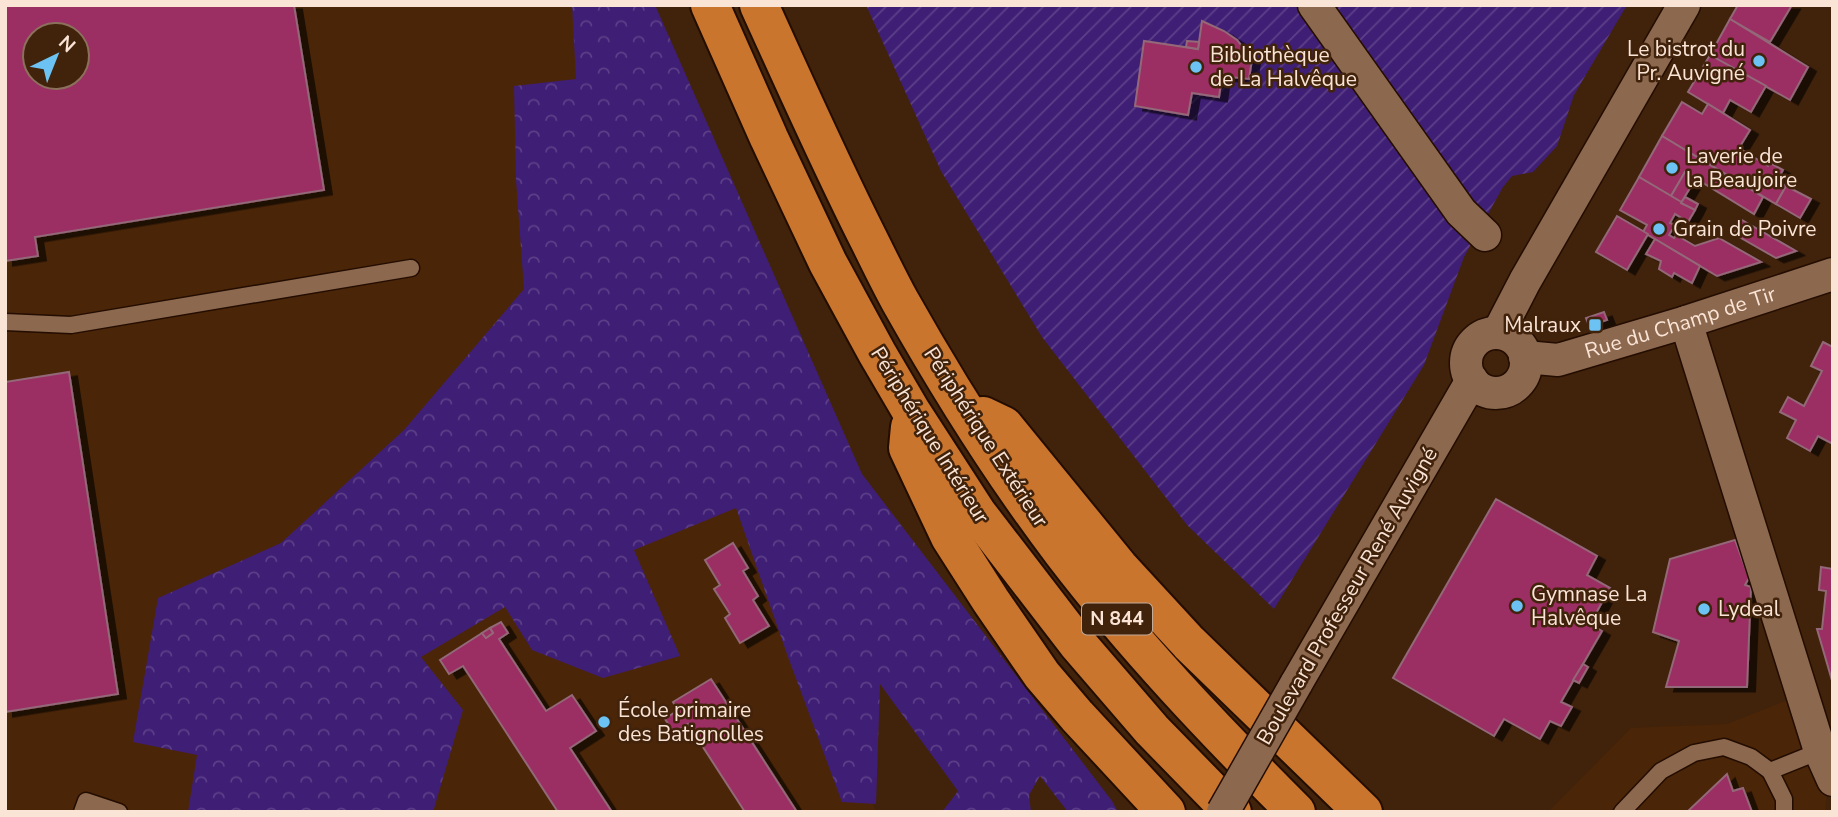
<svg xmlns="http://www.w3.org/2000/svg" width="1838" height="817" font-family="'Nunito Sans',sans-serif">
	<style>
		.built { fill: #4a2507; fill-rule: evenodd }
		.forest { fill: url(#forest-crowns) }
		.garden { fill: url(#garden-furrows) }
		.building { fill: #9b2e62; stroke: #936878; stroke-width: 2; fill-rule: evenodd; filter: url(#shadow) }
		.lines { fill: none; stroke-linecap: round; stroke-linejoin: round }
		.service-casing { stroke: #230d00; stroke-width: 19 }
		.minor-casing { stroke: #230d00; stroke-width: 35 }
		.trunk-casing { stroke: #230d00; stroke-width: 42 }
		.service { stroke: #8c684f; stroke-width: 16 }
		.minor { stroke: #8c684f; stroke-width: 32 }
		.trunk { stroke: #ca752e; stroke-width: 38 }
		.minor-bridge-casing { stroke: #230d00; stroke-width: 35; stroke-linecap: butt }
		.minor-bridge { stroke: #8c684f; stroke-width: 32 }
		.poi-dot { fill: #6cc3f3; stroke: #41220b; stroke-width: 2.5 }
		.labels { text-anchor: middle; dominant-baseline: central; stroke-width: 5; stroke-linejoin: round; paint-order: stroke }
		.shield { fill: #41220b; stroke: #c2aa99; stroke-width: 2 }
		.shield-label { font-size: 19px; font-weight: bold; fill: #f9e4d6 }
		.poi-label { font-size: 21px; fill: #f9e4d6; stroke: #41220b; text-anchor: start }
		.street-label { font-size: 21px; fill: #f9e4d6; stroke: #41220b }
	</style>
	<defs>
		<pattern id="forest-crowns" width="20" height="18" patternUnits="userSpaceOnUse" patternTransform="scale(1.75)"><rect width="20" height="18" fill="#3f1e75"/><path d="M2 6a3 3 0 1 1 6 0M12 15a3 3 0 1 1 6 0" fill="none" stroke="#5c3f88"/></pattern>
		<pattern id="garden-furrows" width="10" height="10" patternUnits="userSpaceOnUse" patternTransform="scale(1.75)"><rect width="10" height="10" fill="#3f1e75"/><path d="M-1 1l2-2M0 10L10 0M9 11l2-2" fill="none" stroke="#5c3f88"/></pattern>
		<filter id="shadow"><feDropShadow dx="8" dy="4.5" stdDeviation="0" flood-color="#0009"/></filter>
	</defs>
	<rect width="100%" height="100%" fill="#41220b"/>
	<g class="built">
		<path d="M5,5H587L876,812H5ZM35,35H77V77H35Z"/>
		<path d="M1795,697L1827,790L1825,812H1548L1631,728L1727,724Z"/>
	</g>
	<path class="forest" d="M572,5H655L862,474L1112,801L1118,812H1068L1040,776L1029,795L1031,812H942L958,791L880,684L876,804L842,802L788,657L736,508L634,550L680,656L603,678L532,650L505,607L421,657L463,710L433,812H188L197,755L133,742L158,598L281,543L404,430L524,289L516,180L514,86L576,79Z"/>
	<path class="garden" d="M866,5H1627L1574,95L1557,146L1533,172L1512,176L1503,187L1464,257L1424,365L1274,609L1187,525L1042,337L941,171Z"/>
	<g class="building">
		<path d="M5,5H294L324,190L35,237L38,256L5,261ZM35,35H77V77H35Z"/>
		<path d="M1738,5H1792L1770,42L1730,19Z"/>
		<path d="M1730,19L1808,67L1790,100L1710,55Z"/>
		<path d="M1202,21L1224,31L1237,40L1252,59L1249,79L1222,76L1219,97L1192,93L1188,115L1135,106L1144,41L1198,49Z"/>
		<path d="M1187,41L1199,42L1198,49L1186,47Z"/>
		<path d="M1710,55L1766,86L1751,112L1730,100L1723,113L1688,92Z"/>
		<path d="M1682,102L1702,114L1708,104L1750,130L1739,148L1768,166L1770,163L1783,170L1777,181L1786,186L1776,204L1662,136Z"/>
		<path d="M1662,136L1763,197L1754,214L1685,172L1671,196L1639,177Z"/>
		<path d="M1685,172L1696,178L1681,203L1671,196Z"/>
		<path d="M1639,177L1695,210L1688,222L1675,214L1670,223L1675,225L1669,235L1674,238L1676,235L1695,246L1719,238L1761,262L1717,276L1643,232L1647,225L1620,210Z"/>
		<path d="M1786,186L1811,199L1800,218L1776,204Z"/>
		<path d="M1685,197L1698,204L1695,210L1681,203Z"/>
		<path d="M1617,216L1648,234L1627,270L1596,252Z"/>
		<path d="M1742,220L1796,251L1776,258L1734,234Z"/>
		<path d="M1655,239L1700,266L1692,283L1674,273L1672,277L1659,269L1661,261L1646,254Z"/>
		<path d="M1604,312L1607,320L1589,326L1586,318Z"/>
		<path d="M1823,342L1833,347V444L1818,436L1810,451L1787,438L1796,420L1780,412L1788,397L1804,406L1822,371L1811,366Z"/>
		<path d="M69,372L118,694L5,712V382Z"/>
		<path d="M1496,499L1597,556L1587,575L1610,588L1590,624L1602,631L1561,702L1572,707L1561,726L1550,721L1540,739L1504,719L1494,736L1393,678Z"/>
		<path d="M1735,540L1749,578L1745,585L1751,587L1747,687H1666L1679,641L1653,632L1670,559Z"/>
		<path d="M733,543L748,568L743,571L758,596L753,600L769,626L740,643L725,618L730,614L714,589L720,585L705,560Z"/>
		<path d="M1821,567L1833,569V684L1817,629H1822L1826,591L1819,590Z"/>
		<path d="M501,622L508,633L499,639L546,711L572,695L596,731L570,748L612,812H558L463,666L449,674L440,660L482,633L486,638L493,633L490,628Z"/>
		<path d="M490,628L493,633L486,638L482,633Z"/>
		<path d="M1583,664L1588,667L1579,683L1573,680Z"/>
		<path d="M711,679L797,812H745L688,724L674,733L665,719L678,710L673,702Z"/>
		<path d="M1727,774L1733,791L1743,788L1752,812H1687Z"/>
	</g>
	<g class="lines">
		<defs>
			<g id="service">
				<path d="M5,322L71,325L411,268"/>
				<path d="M82,812L86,801L119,812"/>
				<path d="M1622,812L1661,771L1694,753L1724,747L1751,757L1770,771"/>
				<path d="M1784,812V799L1770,771L1820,751"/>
			</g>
			<g id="minor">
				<path d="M1314,5L1461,212L1485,235"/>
				<path d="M1686,322L1820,751L1833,780"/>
				<path d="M1498,333L1525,281L1684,5"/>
				<circle cx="1496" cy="363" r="30"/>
				<path id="s1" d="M1525,357L1558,360L1686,322L1833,274"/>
				<path d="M1296,684L1472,380"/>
			</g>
			<g id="trunk">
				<path d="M710,5L769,138L828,263L877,353L911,411L977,513L1077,643L1152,730L1232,812"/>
				<path d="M759,5C795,84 830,163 869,240C879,260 889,281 900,301C949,388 1003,474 1063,553C1134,646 1214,730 1296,812"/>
				<path d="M983,416L1004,426L1119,567L1189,643L1363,812"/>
				<path d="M910,427L908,448L950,537L991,601L1042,675L1077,716L1166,812"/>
			</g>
		</defs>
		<use href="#service" class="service-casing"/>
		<use href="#minor" class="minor-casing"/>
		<use href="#trunk" class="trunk-casing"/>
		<use href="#service" class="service"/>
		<use href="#minor" class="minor"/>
		<use href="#trunk" class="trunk"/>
		<defs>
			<path id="minor-bridge" d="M1223,812L1296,684"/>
		</defs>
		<use href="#minor-bridge" class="minor-bridge-casing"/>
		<use href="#minor-bridge" class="minor-bridge"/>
	</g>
	<g class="poi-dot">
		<circle cx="1759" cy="61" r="7"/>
		<circle cx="1196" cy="67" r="7"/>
		<circle cx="1672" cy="168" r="7"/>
		<circle cx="1659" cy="229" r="7"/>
		<rect x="1588" y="318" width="14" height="14" rx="3.5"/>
		<circle cx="1517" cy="606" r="7"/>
		<circle cx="1704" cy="609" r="7"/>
		<circle cx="604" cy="722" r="7"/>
	</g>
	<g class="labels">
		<rect class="shield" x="1082" y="603.5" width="70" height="31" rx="5"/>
		<g class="shield-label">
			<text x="1117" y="619">N 844</text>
		</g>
		<g class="poi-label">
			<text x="1745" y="49" text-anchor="end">Le bistrot du<tspan x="1745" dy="24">Pr. Auvigné</tspan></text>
			<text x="1210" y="55">Bibliothèque<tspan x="1210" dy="24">de La Halvêque</tspan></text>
			<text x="1686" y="156">Laverie de<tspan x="1686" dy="24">la Beaujoire</tspan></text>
			<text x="1673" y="229">Grain de Poivre</text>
			<text x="1581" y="325" text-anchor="end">Malraux</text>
			<text x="1531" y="594">Gymnase La<tspan x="1531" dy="24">Halvêque</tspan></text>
			<text x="1718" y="609">Lydeal</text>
			<text x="618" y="710">École primaire<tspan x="618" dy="24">des Batignolles</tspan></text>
		</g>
		<g class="street-label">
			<text stroke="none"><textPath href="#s1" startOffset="161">Rue du Champ de Tir</textPath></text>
			<text transform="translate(930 435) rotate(58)">Périphérique Intérieur</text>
			<text transform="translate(986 437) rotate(57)">Périphérique Extérieur</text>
			<text transform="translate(1347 596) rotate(-60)">Boulevard Professeur René Auvigné</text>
		</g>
	</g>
	<rect width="1838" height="817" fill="none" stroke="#f9e4d6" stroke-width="14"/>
	<g transform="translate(56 56) rotate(43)"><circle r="33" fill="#41220b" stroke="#8b705c" stroke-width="2"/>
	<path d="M0-5L12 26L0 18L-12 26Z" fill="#6cc3f3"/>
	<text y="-10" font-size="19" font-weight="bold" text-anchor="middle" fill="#f9e4d6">N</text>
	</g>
</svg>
